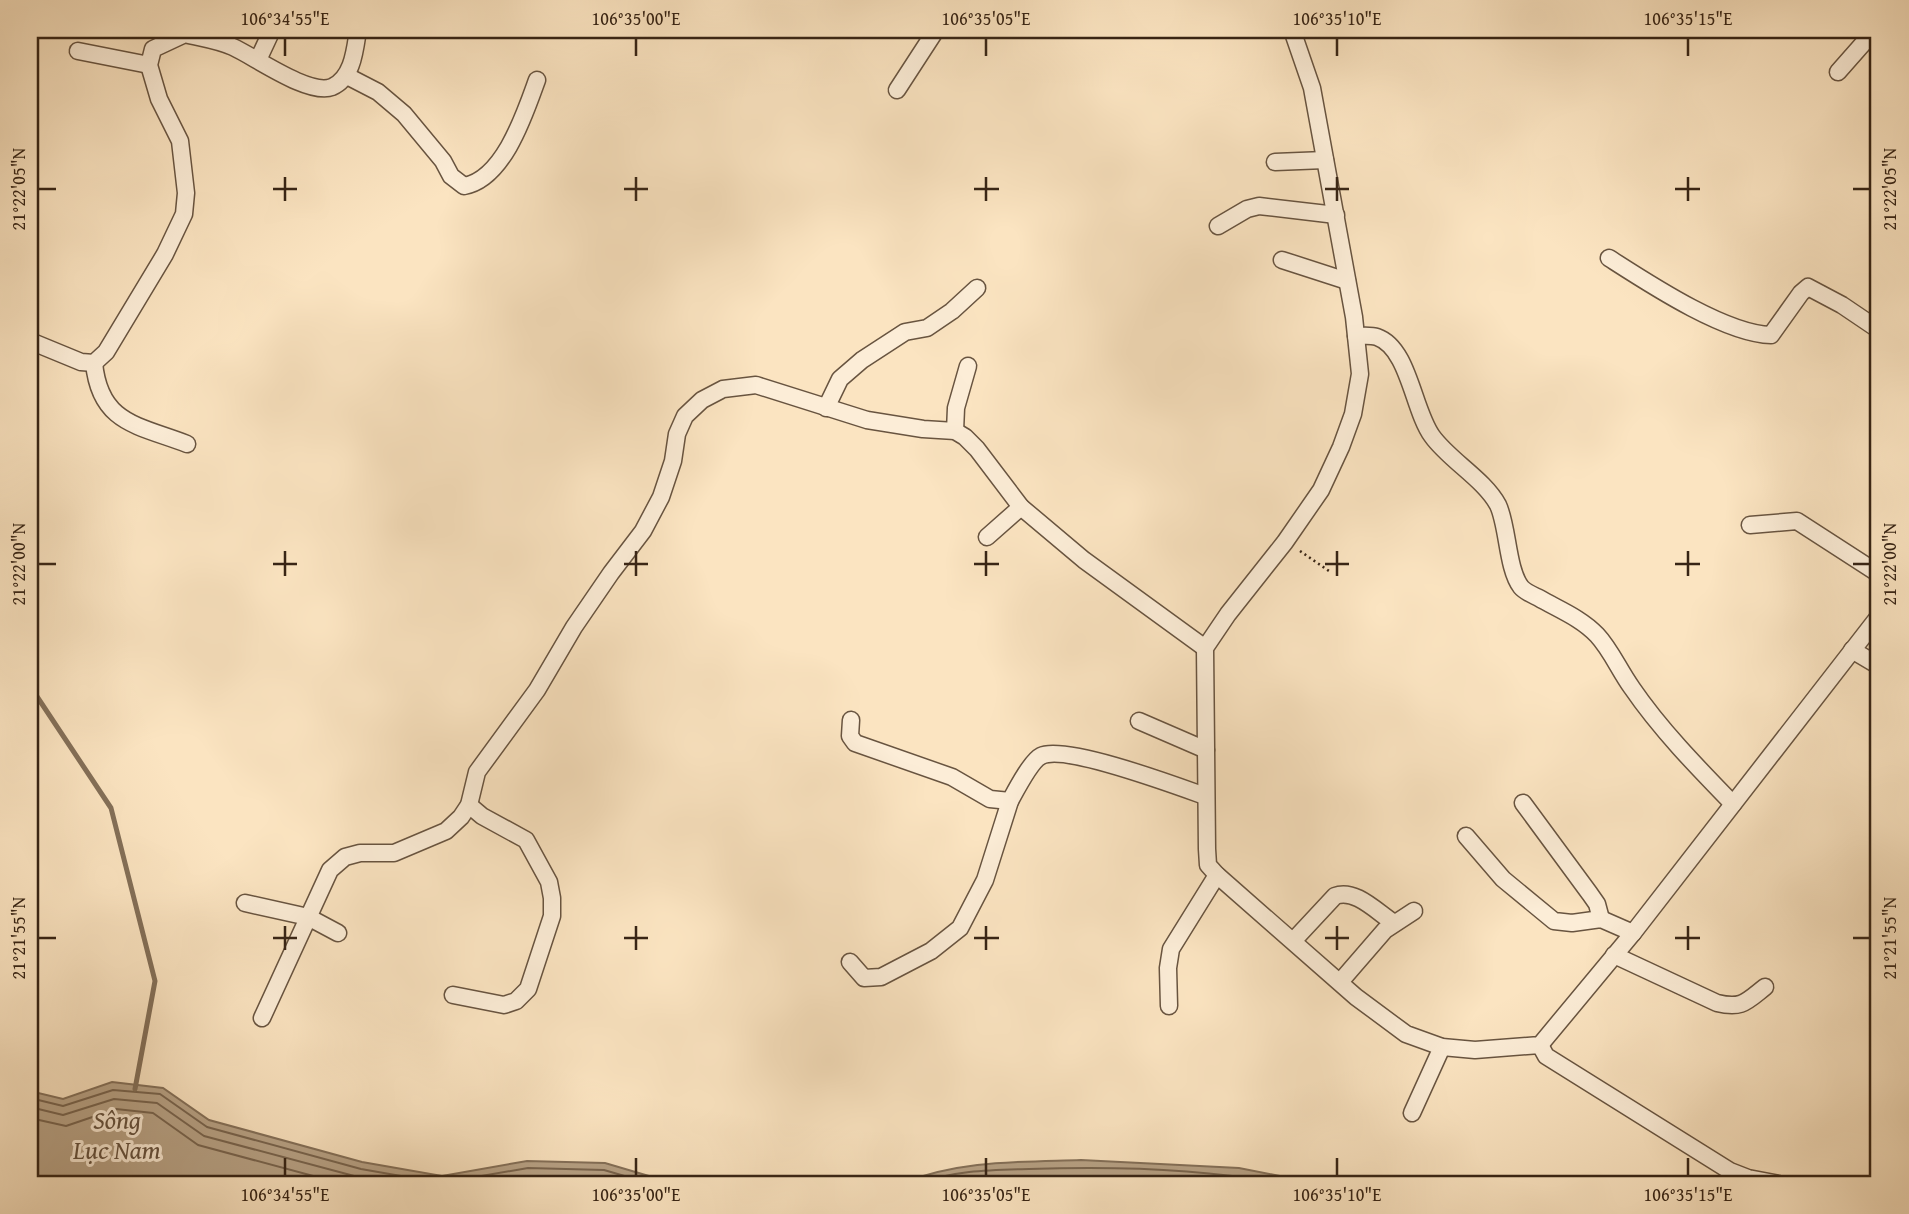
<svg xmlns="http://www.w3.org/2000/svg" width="1909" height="1214" font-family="'Gentium Book Plus',serif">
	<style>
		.water { fill: #b8a387; stroke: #847059; stroke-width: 2 }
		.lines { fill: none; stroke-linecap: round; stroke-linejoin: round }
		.shore { stroke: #78644e; stroke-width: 2 }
		.stream { stroke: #847059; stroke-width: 5 }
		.minor-casing { stroke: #685440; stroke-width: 19 }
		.path { stroke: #372415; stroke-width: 2.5; stroke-dasharray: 2 3.5; stroke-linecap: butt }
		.minor { stroke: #fcedd7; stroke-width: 16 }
		.ticks { fill: none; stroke: #372415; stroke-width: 2.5 }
		.labels { text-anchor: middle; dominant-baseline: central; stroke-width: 6; stroke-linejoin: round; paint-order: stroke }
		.water-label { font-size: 26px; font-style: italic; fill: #64503d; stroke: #fcedd7 }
		.neatline { fill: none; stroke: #372415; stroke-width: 2.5 }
		.ticks-label { font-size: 18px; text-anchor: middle; fill: #372415 }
	</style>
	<rect width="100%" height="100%" fill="#fbe4c1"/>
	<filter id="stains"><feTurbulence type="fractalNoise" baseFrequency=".00286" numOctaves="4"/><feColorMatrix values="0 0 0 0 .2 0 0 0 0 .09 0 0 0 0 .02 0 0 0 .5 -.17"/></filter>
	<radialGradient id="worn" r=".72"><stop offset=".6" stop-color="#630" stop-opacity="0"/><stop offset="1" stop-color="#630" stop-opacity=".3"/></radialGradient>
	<g class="water">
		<path d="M112,1082L163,1088L209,1120L362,1162L442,1176L527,1161L605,1163L676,1184H30V1091L63,1099Z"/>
		<path d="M1081,1160L1239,1168L1320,1184H900C958,1160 1020,1162 1081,1160Z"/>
	</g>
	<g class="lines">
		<g class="shore">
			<path d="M30,1098L63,1106L113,1090L160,1094L207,1127L361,1169L441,1183L528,1168L604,1170L652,1184"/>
			<path d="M30,1107L63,1115L114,1099L157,1103L204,1136L358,1177L398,1184"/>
			<path d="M30,1118L66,1126L116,1109L153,1113L198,1145L343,1184"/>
			<path d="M485,1184C529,1177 578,1171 622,1184"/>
			<path d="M919,1184C953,1170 993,1170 1029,1169C1113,1166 1201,1168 1284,1184"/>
			<path d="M956,1184L977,1180L1081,1176L1239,1184"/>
		</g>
		<path class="stream" d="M30,686L111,808L155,981L135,1089"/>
		<defs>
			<g id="minor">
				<path d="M1292,30L1312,88L1354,317L1360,374L1353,414L1341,447L1321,490L1285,542L1228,614L1205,648L1207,849L1208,865L1217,875L1356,997L1406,1034L1442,1047L1475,1050L1540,1045L1633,933L1879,616"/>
				<path d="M78,51L149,65"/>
				<path d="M258,60L272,30"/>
				<path d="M1838,72L1875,30"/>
				<path d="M347,76L378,92L404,114L443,161L451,176L464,186C504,179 525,113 537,80"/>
				<path d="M897,90L936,30"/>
				<path d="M1275,162L1325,160"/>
				<path d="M1218,226L1247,209L1259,206L1336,215"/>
				<path d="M1609,258C1648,283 1725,334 1771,335L1801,293L1808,287L1842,305L1879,330"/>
				<path d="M1282,260L1347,281"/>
				<path d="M1356,336C1363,336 1371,335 1377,337C1409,348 1413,410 1432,436C1449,460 1484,479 1498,505C1508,526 1507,569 1521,587C1525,592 1533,595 1539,598C1558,609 1581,618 1597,635C1611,650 1619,670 1632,688C1660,729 1697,767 1733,804"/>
				<path d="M30,341L81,362L94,363L106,352L165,254L184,214L186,193L180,141L159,99L149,65L153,49L185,34C201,38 218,40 233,47C255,57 309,96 332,87C353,78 355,49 358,30"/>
				<path d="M94,363C100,424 138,425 187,444"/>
				<path d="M826,408L840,379L862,360L905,332L927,328L952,311L977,288"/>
				<path d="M955,431L956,408L968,366"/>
				<path d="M1750,525L1797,521L1879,574"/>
				<path d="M987,537L1021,507"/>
				<path d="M1852,650L1879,666"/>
				<path d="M851,720L850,736L855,743L952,777L990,799L1010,801C1016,790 1031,761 1041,756C1064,744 1177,786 1205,796"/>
				<path d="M1139,721L1206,750"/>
				<path d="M1523,803L1590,894L1597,904L1601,919"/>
				<path d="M1466,836L1503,879L1554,921L1572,923L1601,919L1633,933"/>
				<path d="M245,903L308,917L338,933"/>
				<path d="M1294,940L1335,896C1355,888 1377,912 1394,923"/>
				<path d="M1614,955L1717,1003C1742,1009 1746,1002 1765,987"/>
				<path d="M850,962L864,978L881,977L931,951L960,928L985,880L1010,801"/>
				<path d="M1340,982L1385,930L1414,911"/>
				<path d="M453,995L504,1005L516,1001L528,989L552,916V898L549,882L526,840L482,816L469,805"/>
				<path d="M1169,1006L1168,968L1171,949L1217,875"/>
				<path d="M262,1018L330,870L345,857L360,853H394L446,831L461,817L469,805L477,772L537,690L574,627L611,573L643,531L661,497L673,461L677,434L685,416L702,400L723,389L756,385L867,420L923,429L955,431L965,437L977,449L1021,507L1084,560L1205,648"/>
				<path d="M1540,1045L1546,1056L1730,1171L1748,1178L1779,1184"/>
				<path d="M1412,1113L1442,1047"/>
			</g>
		</defs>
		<use href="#minor" class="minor-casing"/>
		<path class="path" d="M1300,551L1329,571"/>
		<use href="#minor" class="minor"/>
	</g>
	<path class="ticks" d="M285,38V56M636,38V56M986,38V56M1337,38V56M1688,38V56M285,177V201M636,177V201M986,177V201M1337,177V201M1688,177V201M38,189H56M273,189H297M624,189H648M974,189H999M1325,189H1349M1675,189H1700M1853,189H1870M285,551V576M636,551V576M986,551V576M1337,551V576M1688,551V576M38,564H56M273,564H297M624,564H648M974,564H999M1325,564H1349M1675,564H1700M1853,564H1870M285,926V950M636,926V950M986,926V950M1337,926V950M1688,926V950M38,938H56M273,938H297M624,938H648M974,938H999M1325,938H1349M1675,938H1700M1853,938H1870M285,1158V1176M636,1158V1176M986,1158V1176M1337,1158V1176M1688,1158V1176"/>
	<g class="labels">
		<g class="water-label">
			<text x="117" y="1119">Sông<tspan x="117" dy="30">Lục Nam</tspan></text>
		</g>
	</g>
	<rect width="1909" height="1214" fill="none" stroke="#fbe4c1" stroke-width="77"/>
	<rect x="38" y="38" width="1832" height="1138" class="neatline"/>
	<g class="ticks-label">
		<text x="285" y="25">106°34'55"E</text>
		<text x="636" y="25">106°35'00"E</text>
		<text x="986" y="25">106°35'05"E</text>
		<text x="1337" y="25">106°35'10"E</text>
		<text x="1688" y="25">106°35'15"E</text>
		<text transform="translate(19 189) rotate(-90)" y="6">21°22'05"N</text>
		<text transform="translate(1890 189) rotate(-90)" y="6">21°22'05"N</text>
		<text transform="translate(19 564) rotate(-90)" y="6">21°22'00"N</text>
		<text transform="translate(1890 564) rotate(-90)" y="6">21°22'00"N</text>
		<text transform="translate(19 938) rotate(-90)" y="6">21°21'55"N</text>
		<text transform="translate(1890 938) rotate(-90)" y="6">21°21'55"N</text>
		<text x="285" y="1201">106°34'55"E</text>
		<text x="636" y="1201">106°35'00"E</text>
		<text x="986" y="1201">106°35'05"E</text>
		<text x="1337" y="1201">106°35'10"E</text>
		<text x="1688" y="1201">106°35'15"E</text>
	</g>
	<rect width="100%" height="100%" filter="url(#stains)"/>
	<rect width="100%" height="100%" fill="url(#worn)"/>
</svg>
